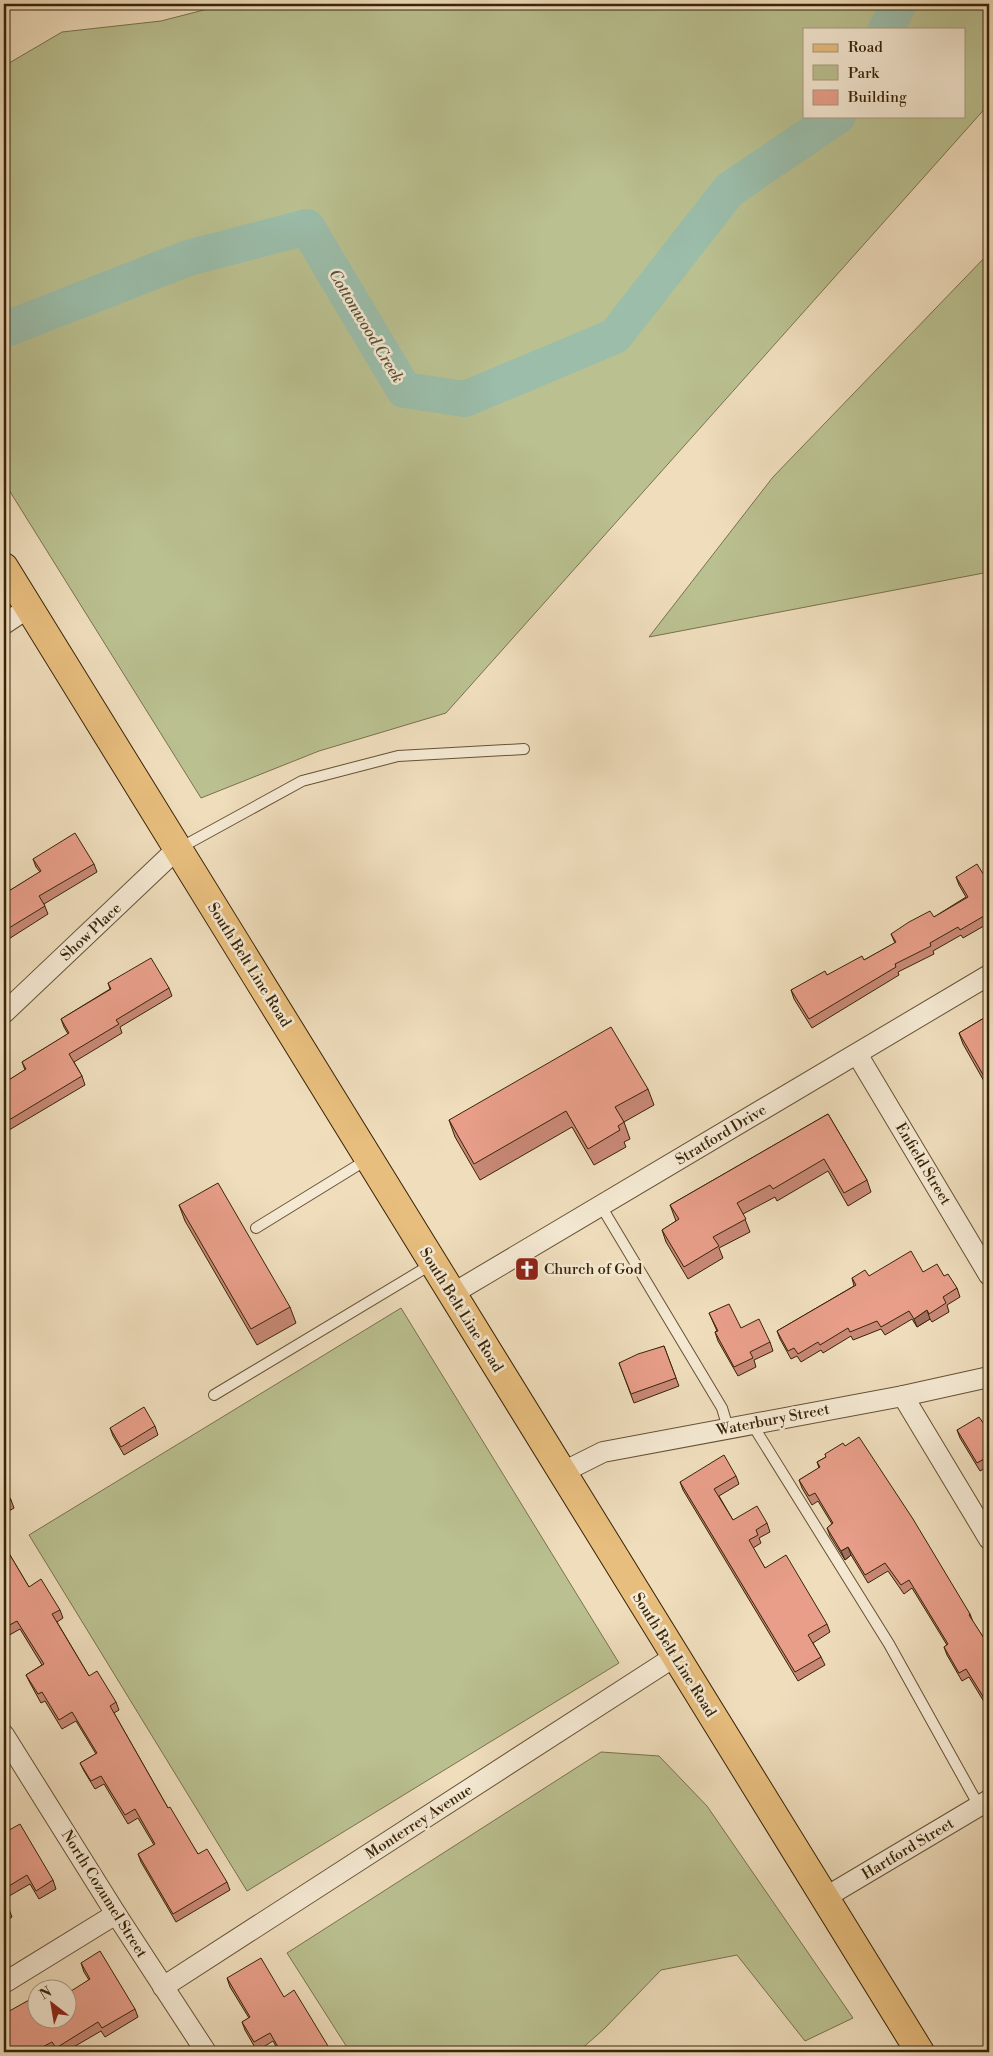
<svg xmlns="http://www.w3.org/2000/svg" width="993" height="2056" font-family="'Libre Bodoni',serif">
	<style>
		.green { fill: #bac090; stroke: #79724c; fill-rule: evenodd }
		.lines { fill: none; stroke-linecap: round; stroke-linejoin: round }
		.river { stroke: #9bbdaa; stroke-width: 36 }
		.service-casing { stroke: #665234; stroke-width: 12 }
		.minor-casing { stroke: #665234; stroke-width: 22 }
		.primary-casing { stroke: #382407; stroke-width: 30 }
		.service { stroke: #f5e9d3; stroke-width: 10 }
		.minor { stroke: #f5e9d3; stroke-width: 20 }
		.primary { stroke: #e8be7e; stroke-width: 28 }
		.wall { fill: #c88876; stroke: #382407 }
		.shaded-wall { fill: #a26f60; stroke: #382407 }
		.building { fill: #e89e89; stroke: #382407 }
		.labels { text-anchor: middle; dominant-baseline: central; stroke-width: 5; stroke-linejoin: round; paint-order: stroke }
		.street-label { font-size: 15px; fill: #382407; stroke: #f5e9d3 }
		.poi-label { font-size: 15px; fill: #382407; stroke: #f5e9d3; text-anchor: start }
		.water-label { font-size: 16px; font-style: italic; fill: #565238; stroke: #f5e9d3 }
	</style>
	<rect width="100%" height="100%" fill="#efddbc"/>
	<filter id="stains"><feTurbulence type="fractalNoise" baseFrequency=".004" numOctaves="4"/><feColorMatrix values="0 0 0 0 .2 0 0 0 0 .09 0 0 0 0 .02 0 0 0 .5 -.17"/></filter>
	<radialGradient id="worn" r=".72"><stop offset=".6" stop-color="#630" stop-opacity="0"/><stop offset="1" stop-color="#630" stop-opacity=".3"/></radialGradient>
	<g class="green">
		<path d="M227,4H989V104L446,713L319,751L201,798L4,482V66L62,32L161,21ZM804,29H964V116H804Z"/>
		<path d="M989,253V572L649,637L773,477Z"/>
		<path d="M401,1308L619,1663L247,1891L29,1535Z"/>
		<path d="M601,1752L659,1756L707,1806L853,2018L805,2041L737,1955L661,1970L605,2028L578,2052H350L287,1953Z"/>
	</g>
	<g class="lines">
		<g class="river">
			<path d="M886,29L899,4"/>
			<path d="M4,330L188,258L307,227L404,390L465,399L615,336L729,190L838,116"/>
		</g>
		<defs>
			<g id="service">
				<path d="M178,849L302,781L398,756L524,749"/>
				<path d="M601,1206L722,1408L728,1428"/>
				<path d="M256,1228L368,1159"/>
				<path d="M214,1395L432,1264"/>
				<path d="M752,1424L889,1644L979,1806"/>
			</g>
			<g id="minor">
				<path d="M4,624L28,608"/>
				<path d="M4,1013L177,849"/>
				<path d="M857,1054L989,1275"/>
				<path d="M452,1294L989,975"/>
				<path d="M903,1396L989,1539"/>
				<path d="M561,1473L603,1452L903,1396L989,1377"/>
				<path d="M4,1735L116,1914L206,2052"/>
				<path d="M826,1897L989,1800"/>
				<path d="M4,1983L116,1914"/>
				<path d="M163,1987L674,1657"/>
			</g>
			<path id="primary" d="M4,567L920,2052"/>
		</defs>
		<use href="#service" class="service-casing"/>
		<use href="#minor" class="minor-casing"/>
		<use href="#primary" class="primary-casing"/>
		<use href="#service" class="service"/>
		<use href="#minor" class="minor"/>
		<use href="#primary" class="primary"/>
	</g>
	<g class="wall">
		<path d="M33,859L94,864L97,872L44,904L48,914L4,942V894L40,872L36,867Z"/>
		<path d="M956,877L987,880L989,878V923L963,938L961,935L933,951L934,954L898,972L899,975L812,1028L794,999L791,990L864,960L895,943L891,934L934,917L966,897L959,885Z"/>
		<path d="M108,983L169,988L172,996L120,1027L122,1033L74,1062L82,1076L85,1085L4,1133V1083L25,1070L22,1062L68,1034L64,1027L61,1019L110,989Z"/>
		<path d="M989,1015V1090L963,1044L959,1033Z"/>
		<path d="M648,1089L654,1105L624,1122L630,1139L624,1142L626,1147L594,1165L572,1127L480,1180L455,1137L449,1120Z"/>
		<path d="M828,1114L867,1180L871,1192L848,1206L828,1171L777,1201L775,1197L743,1214L750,1232L719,1248L723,1258L688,1279L666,1242L662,1230L676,1221L670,1205Z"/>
		<path d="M179,1205L290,1307L296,1323L257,1345L185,1221Z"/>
		<path d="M923,1272L944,1276L957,1288L960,1297L947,1305L949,1312L932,1322L930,1319L917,1327L912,1319L885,1335L881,1329L853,1340L851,1336L823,1353L821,1350L801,1362L797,1356L791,1359L780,1339L777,1331L854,1286L852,1278Z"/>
		<path d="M709,1313L770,1342L773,1351L754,1360L756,1367L738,1376L718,1341L715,1332L717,1331Z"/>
		<path d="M664,1346L679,1386L634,1403L619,1363Z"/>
		<path d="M989,1420V1466L980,1471L960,1438L957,1430L984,1424Z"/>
		<path d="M155,1426L158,1435L124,1455L113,1436L110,1428Z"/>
		<path d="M825,1454L970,1614L973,1622L989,1646V1710L969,1677L962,1681L947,1655L944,1647L947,1645L912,1588L904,1594L888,1571L868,1583L851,1555L845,1560L830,1536L827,1528L832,1524L818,1501L812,1505L802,1488L799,1480L819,1468L817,1462L826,1457Z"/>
		<path d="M736,1476L739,1484L719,1496L733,1520L767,1523L770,1532L759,1538L761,1543L753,1548L765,1568L827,1624L830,1632L813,1643L821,1657L825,1665L798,1681L683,1490L680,1482Z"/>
		<path d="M4,1488L11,1500L14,1508L4,1514Z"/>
		<path d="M4,1545L29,1587L60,1610L63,1618L57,1622L89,1676L116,1702L119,1710L114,1713L168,1808L198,1854L227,1882L230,1890L176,1922L141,1862L138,1854L154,1845L138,1818L128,1824L104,1784L95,1789L84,1771L80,1763L96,1754L76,1721L62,1729L45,1701L41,1703L30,1683L26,1675L42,1665L20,1629L6,1637L4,1634Z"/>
		<path d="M4,1833L53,1880L56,1889L39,1899L30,1884L4,1899Z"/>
		<path d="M4,1901L9,1909L12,1917L4,1922Z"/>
		<path d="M81,1963L135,2009L138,2017L105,2037L101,2031L65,2052H56L55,2050L51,2052H4V2014L38,2018L89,1980L84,1972Z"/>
		<path d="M227,1978L284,1997L330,2052H279L273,2041L257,2051L245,2030L242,2022L249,2018L230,1987Z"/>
	</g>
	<g class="shaded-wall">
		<path d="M927,1310L930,1319L917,1327L914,1319Z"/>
		<path d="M848,1547L851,1555L845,1560L841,1551Z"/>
	</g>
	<g class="building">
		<path d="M75,833L94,864L39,896L45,906L4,931V894L41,871L33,859Z"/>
		<path d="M977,864L987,880L989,878V913L960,930L958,927L930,943L931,946L895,964L896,967L809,1019L791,990L825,971L827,975L862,956L864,960L896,942L891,934L909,922L930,911L934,917L968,897L956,877Z"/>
		<path d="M151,958L169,988L116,1020L119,1024L69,1054L82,1076L4,1123V1083L26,1069L22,1062L69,1033L61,1019L111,989L108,983Z"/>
		<path d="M989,1015V1085L959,1033Z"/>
		<path d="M611,1027L648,1089L615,1107L624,1122L618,1126L620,1130L588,1149L566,1111L474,1164L449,1120Z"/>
		<path d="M828,1114L867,1180L844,1193L824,1159L773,1189L770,1185L737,1203L746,1219L713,1237L719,1246L684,1267L662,1230L679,1219L670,1205Z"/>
		<path d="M218,1183L290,1307L251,1329L179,1205Z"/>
		<path d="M911,1251L923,1272L937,1264L944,1276L948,1274L957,1288L943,1297L946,1303L929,1314L927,1310L914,1319L909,1311L881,1327L877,1321L850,1332L848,1328L820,1345L818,1342L798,1354L794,1348L788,1351L777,1331L856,1285L852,1278L865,1270L869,1276Z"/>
		<path d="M729,1304L741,1328L759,1319L770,1342L750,1352L753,1358L734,1367L715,1332L718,1331L709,1313Z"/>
		<path d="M664,1346L676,1378L631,1394L619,1363L638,1354Z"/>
		<path d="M144,1407L155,1426L121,1447L110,1428Z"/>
		<path d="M979,1417L984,1424L989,1420V1456L977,1463L957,1430Z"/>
		<path d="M859,1437L913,1519L970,1614L969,1615L989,1646V1706L966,1669L959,1673L944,1647L948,1644L909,1580L901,1585L885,1563L865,1575L848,1547L841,1551L827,1528L833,1523L815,1493L809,1496L799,1480L820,1467L817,1462L826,1457L825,1454L843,1443L845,1446Z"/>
		<path d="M724,1455L736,1476L714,1489L733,1520L757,1506L767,1523L756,1530L758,1535L749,1540L765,1568L786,1555L827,1624L808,1635L821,1657L795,1672L680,1482Z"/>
		<path d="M4,1488L11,1500L4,1504Z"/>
		<path d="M4,1545L29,1587L41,1579L60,1610L52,1614L89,1676L97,1671L116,1702L110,1706L168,1808L170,1807L198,1854L207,1849L227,1882L173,1914L138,1854L155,1844L135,1809L125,1815L101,1776L91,1781L80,1763L97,1753L72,1712L59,1720L42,1692L38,1694L26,1675L44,1664L17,1621L4,1628Z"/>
		<path d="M20,1824L53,1880L36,1891L27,1875L4,1889V1833Z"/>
		<path d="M4,1901L9,1909L4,1912Z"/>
		<path d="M100,1951L135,2009L102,2028L98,2022L56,2048L52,2042L33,2052H4V2033L5,2032L4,2029V2014L38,1995V2018H68V1993L90,1979L81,1963Z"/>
		<path d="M261,1958L284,1997L294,1990L328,2046L330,2052H281L270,2033L254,2042L242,2022L250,2017L227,1978Z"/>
		<path d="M153,2047L156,2052H144Z"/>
	</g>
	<defs>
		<symbol id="church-square" viewBox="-11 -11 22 22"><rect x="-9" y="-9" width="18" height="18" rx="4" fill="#8f2418" stroke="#f5e9d3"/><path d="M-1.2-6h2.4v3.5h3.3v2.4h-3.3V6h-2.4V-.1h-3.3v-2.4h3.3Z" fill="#fff"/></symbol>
	</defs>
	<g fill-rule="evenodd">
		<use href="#church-square" x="513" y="1255" width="28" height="28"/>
	</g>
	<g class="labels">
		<g class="street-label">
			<text transform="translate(91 932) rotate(-43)">Show Place</text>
			<text transform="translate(249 965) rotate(58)">South Belt Line Road</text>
			<text transform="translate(721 1135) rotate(-31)">Stratford Drive</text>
			<text transform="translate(923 1164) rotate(59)">Enfield Street</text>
			<text transform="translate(461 1310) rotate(58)">South Belt Line Road</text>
			<text transform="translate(773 1420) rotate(-11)">Waterbury Street</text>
			<text transform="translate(674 1655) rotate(58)">South Belt Line Road</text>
			<text transform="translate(419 1822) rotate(-33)">Monterrey Avenue</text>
			<text transform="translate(908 1849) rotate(-31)">Hartford Street</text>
			<text transform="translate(104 1894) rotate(58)">North Cozumel Street</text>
		</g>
		<g class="poi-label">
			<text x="544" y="1269">Church of God</text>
		</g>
		<g class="water-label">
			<text transform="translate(366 326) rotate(59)">Cottonwood Creek</text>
		</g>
	</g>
	<rect width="993" height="2056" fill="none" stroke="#efddbc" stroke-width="20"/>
	<rect x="5" y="5" width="983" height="2046" fill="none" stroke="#382407" stroke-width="2.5"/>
	<rect x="10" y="10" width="973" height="2036" fill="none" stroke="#382407"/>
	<rect x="803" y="28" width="162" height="90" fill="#f5e9d3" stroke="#a99a81"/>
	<rect x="813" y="44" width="25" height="8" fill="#e8be7e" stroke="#a99a81"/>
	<text x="848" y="52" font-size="15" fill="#382407">Road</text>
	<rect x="813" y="65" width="25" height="15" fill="#bac090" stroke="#a99a81"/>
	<text x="848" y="78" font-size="15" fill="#382407">Park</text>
	<rect x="813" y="90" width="25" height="15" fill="#e89e89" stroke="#a99a81"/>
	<text x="848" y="102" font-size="15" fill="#382407">Building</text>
	<g transform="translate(52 2004) rotate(329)"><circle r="24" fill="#f5e9d3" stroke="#a99a81"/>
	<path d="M0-4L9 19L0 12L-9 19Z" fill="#8f2418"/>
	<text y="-8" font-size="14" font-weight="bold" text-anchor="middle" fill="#382407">N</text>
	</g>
	<rect width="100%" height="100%" filter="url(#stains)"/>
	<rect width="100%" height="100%" fill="url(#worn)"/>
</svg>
